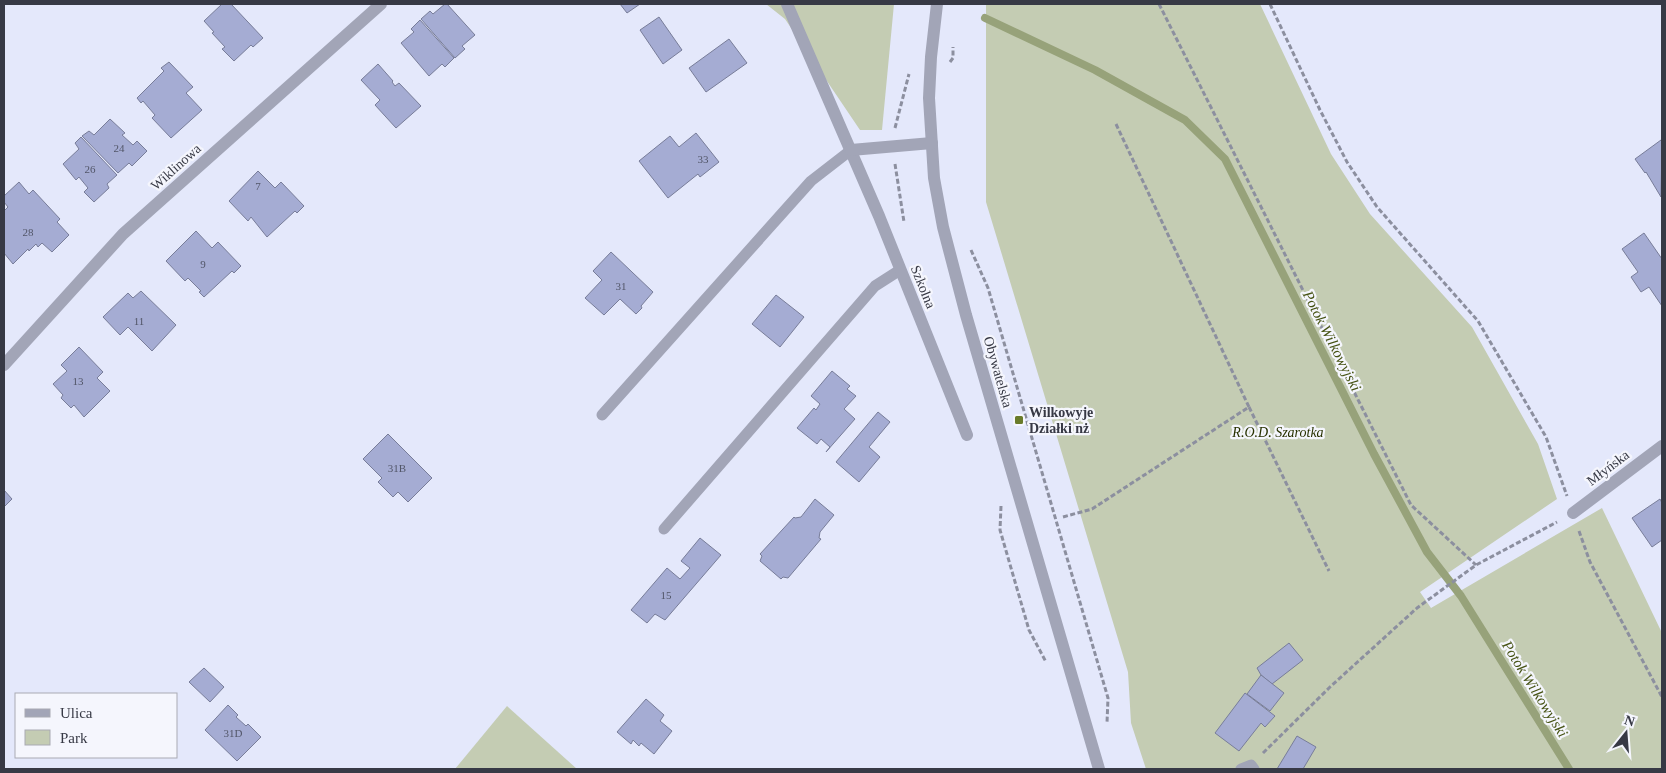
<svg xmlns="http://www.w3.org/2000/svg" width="1666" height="773" font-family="'Times New Roman',serif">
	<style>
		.green { fill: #c4ccb3 }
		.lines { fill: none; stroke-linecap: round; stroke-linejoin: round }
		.stream { stroke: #97a27a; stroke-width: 8 }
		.building { fill: #a5acd3; stroke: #787d99 }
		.path { stroke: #8c8f9f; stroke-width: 3; stroke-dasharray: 5 2.5; stroke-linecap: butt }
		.service { stroke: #a2a5b7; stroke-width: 11 }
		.minor { stroke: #a2a5b7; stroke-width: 12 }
		.poi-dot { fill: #697b2a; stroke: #f5f6fd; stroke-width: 2 }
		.labels { text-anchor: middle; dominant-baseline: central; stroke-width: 4.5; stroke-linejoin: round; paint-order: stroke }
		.number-label { font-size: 11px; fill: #525668 }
		.street-label { font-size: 14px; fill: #373945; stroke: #f5f6fd }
		.poi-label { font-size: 14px; font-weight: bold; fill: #373945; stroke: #f5f6fd; text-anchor: start }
		.park-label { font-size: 14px; font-style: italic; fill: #283201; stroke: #f5f6fd }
		.water-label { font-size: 15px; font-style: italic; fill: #465314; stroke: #f5f6fd }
	</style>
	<rect width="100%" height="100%" fill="#e4e8fb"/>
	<g class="green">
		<path d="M766,4H894L882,130H860L785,19Z"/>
		<path d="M986,4H1260L1331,154L1370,214L1472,327L1538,444L1557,499L1420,592L1431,608L1602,508L1662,633V769H1146L1131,723L1128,672L986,202Z"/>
		<path d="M507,706L577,769H455Z"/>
	</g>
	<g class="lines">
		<path class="stream" d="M985,18L1095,70L1185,120L1225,159L1374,454L1427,552L1461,596L1569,769"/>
	</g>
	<g class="building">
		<path d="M222,4H231L263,38L253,47L251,45L234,61L222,49L225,47L212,33L214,32L204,21Z"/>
		<path d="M445,4H447L475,35L462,46L465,49L455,58L421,19L430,11L433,14Z"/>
		<path d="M620,4H640L627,13Z"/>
		<path d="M659,17L682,50L663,64L640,30Z"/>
		<path d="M420,20L454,58L445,67L442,64L429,76L401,43L414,32L411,29Z"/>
		<path d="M729,39L747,63L706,92L689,68Z"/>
		<path d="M169,62L193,87L186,93L202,110L171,138L152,118L155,115L143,101L141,103L137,98L164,71L161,68Z"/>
		<path d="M378,64L393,81L392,82L395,86L399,83L421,106L396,128L375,105L380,100L361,80Z"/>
		<path d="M110,119L125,133L122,135L133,145L137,141L147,151L132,166L129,163L118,173L82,136L89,131L94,135Z"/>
		<path d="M696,133L719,162L700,177L698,174L668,198L639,161L670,136L679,147Z"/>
		<path d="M81,137L117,175L107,184L109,188L94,202L84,192L88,188L79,177L76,180L63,164L79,149L75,143Z"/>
		<path d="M1661,140L1662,143L1661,197L1646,172L1645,173L1635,159Z"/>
		<path d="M258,171L275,188L281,182L304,206L297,213L295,211L267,237L251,217L248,221L229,201Z"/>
		<path d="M19,182L29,194L33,190L60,219L57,222L69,235L52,252L42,243L38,247L36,244L29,251L28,249L13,264L4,253V211L8,207L4,202V196Z"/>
		<path d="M196,231L212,248L218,242L241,266L234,273L232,271L204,297L199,292L201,291L188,278L185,281L166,261Z"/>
		<path d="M1644,233L1662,259V306L1649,287L1641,292L1631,277L1638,272L1622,249Z"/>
		<path d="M611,252L653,292L641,306L642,308L636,314L620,299L604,315L585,298L602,280L593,271Z"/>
		<path d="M141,291L176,325L152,351L128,327L120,335L103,317L128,293L133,298Z"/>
		<path d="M776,295L804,317L780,347L752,324Z"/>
		<path d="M79,347L103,372L97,378L110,391L84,417L74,405L71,408L61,398L63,395L53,384L67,371L61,365Z"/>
		<path d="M832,371L850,386L847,389L856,396L844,409L855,419L826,452L830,447L821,439L817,444L797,428L814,408L816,410L820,404L811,396Z"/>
		<path d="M878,412L890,422L869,447L880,457L859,482L836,462Z"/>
		<path d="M388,434L432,478L408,502L398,492L393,497L378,482L382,478L363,459Z"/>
		<path d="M4,490L12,499L4,507Z"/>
		<path d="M815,499L834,515L820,532L819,538L821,539L788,578L783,577L781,579L760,561L762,556L760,554L794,517L795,518L801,517Z"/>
		<path d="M1660,499L1662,503V540L1652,547L1632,518Z"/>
		<path d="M700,538L721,555L665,620L655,614L647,623L631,610L667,568L680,579L690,568L681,561Z"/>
		<path d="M1289,643L1303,660L1272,684L1261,675L1257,668Z"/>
		<path d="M204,668L224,687L210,702L189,682Z"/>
		<path d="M1261,675L1284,693L1270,711L1247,694Z"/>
		<path d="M1245,693L1275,716L1265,727L1261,723L1239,751L1215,733Z"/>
		<path d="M646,699L664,715L660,721L672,731L654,754L641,743L639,746L633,740L631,744L617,732Z"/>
		<path d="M228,705L238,715L236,717L246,726L248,724L261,737L237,761L205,730Z"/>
		<path d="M1297,736L1316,747L1303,769H1277Z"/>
	</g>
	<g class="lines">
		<g class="path">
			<path d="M1159,4L1411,505L1476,565"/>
			<path d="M1270,4L1320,110L1347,162L1377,207L1478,321L1546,437L1567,496"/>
			<path d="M950,62L953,58V47"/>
			<path d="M895,128L909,74"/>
			<path d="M895,164L904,222"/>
			<path d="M971,250L988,288L1108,698L1107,723"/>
			<path d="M1249,407L1329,571"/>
			<path d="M1001,506L1000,530L1029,630L1046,662"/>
			<path d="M1063,517L1092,509L1249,407L1116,124"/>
			<path d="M1579,531L1590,562L1662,697"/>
			<path d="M1263,753L1330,687L1417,608L1476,565L1557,522"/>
		</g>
		<g class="service">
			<path d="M602,415L811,181L851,150"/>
			<path d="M664,529L875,286L900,270"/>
			<path d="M1241,769L1251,765L1254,769"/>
		</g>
		<g class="minor">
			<path d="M787,4L879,216L967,435"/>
			<path d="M937,4L931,57L929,98L934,178L943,227L966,315L1099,769"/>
			<path d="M851,150L932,143"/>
			<path d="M4,365L123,234L381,4"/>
			<path d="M1573,513L1662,446"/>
		</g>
	</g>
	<rect class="poi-dot" x="1014" y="415" width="10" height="10" rx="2.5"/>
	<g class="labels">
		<g class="number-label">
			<text x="119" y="148">24</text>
			<text x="703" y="159">33</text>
			<text x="90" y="169">26</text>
			<text x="258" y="186">7</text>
			<text x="28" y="232">28</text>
			<text x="203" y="264">9</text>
			<text x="621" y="286">31</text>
			<text x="139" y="321">11</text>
			<text x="78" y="381">13</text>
			<text x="397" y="468">31B</text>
			<text x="666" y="595">15</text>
			<text x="233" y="733">31D</text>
		</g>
		<g class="street-label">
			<text transform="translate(176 167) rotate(-42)">Wiklinowa</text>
			<text transform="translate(923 287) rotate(68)">Szkolna</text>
			<text transform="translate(998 372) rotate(74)">Obywatelska</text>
			<text transform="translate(1608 468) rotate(-37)">Młyńska</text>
		</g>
		<g class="poi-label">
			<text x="1029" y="412">Wilkowyje<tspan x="1029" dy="16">Działki nż</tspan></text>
		</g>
		<g class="park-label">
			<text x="1278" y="432">R.O.D. Szarotka</text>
		</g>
		<g class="water-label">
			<text transform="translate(1332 341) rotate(63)">Potok Wilkowyjski</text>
			<text transform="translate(1535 689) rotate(58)">Potok Wilkowyjski</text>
		</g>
	</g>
	<rect width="1666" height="773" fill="none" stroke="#373945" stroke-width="10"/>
	<rect x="15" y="693" width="162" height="65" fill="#f5f6fd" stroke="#a9aab3"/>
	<rect x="25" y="709" width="25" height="8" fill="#a2a5b7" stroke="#a9aab3"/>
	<text x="60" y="718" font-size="15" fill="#373945">Ulica</text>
	<rect x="25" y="730" width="25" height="15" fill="#c4ccb3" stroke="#a9aab3"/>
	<text x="60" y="743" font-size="15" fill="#373945">Park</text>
	<g transform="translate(1626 733) rotate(17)" stroke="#f5f6fd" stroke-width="4" paint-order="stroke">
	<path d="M0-4L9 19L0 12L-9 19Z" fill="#373945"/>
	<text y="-8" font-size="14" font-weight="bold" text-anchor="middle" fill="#373945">N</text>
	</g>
</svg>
